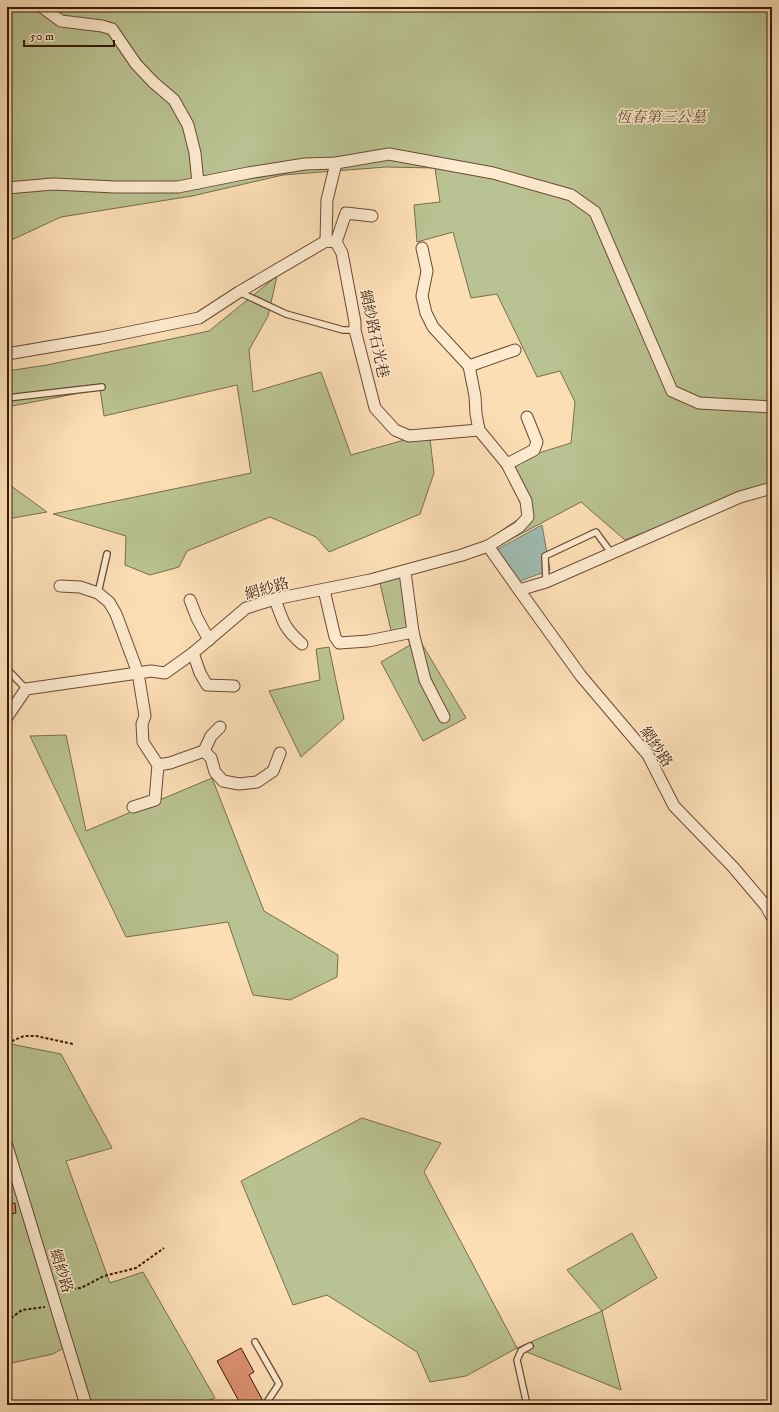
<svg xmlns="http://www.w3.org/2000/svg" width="779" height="1412" font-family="'IM FELL DW Pica','Noto Serif TC',serif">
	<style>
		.green { fill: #b9c292; stroke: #796d4c }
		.water { fill: #9fbcb1; stroke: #767a6d }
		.building { fill: #da9070; stroke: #391807 }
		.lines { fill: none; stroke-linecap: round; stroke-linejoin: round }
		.service-casing { stroke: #6a4a32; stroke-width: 8 }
		.minor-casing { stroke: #6a4a32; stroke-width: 13 }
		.path { stroke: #391807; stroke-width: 2; stroke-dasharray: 3 2; stroke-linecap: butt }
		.service { stroke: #fdeacf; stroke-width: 5.5 }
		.minor { stroke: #fdeacf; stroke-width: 11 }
		.labels { text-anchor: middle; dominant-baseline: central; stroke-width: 3.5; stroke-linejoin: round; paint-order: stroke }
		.park-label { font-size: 15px; font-style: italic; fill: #5f4b31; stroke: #fdeacf }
		.street-label { font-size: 15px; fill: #391807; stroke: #fdeacf }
	</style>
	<rect width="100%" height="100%" fill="#fcdeb5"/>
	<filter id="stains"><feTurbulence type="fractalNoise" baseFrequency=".005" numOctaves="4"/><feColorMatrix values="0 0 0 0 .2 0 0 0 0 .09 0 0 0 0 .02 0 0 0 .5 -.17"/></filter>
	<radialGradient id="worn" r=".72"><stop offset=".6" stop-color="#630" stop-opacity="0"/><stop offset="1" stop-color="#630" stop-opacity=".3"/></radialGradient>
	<g class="green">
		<path d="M7,7H772V489L738,495L625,540L581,502L485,553L480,545L523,516C521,498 511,480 503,464L571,443L575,402L560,371L537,377L497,294L471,298L453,232L417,242L414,205L440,202L435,168L386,167L283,175L192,196L61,217L7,242Z"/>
		<path d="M277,276L268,316L249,350L253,392L321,372L351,455L408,439H430L434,473L420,514L329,552L316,537L270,517L187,551L179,567L150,575L125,565L126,536L53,514L251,473L237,385L104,416L100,389L7,407V371L47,365L209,331Z"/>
		<path d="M7,483L47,512L7,519Z"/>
		<path d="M402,575L419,639L466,718L423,741L381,662L410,645L405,628L392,635L379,579Z"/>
		<path d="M329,647L344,719L301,757L269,691L320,680L316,649Z"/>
		<path d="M66,735L86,831L212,778L264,911L338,955L337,977L290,1000L253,995L228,922L126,937L30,736Z"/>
		<path d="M11,1044L61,1054L112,1148L66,1161L110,1283L143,1272L215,1398L194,1405H89L69,1345L53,1354L7,1364V1047Z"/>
		<path d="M362,1118L441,1143L424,1172L517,1348L602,1311L567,1270L632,1233L657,1278L602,1311L621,1390L517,1348L466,1376L430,1382L417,1352L327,1295L293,1305L241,1181Z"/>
	</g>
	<path class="water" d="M542,525L550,570L515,583L496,550Z"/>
	<g class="building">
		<path d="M15,1203L16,1213L8,1214L7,1204Z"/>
		<path d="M241,1348L254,1372L249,1375L263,1401L256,1405H241L217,1361Z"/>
	</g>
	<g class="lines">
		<defs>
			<g id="service">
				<path d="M239,292L286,314L343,330H355"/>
				<path d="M7,398L102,387"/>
				<path d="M546,582L545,556L596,532L612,554"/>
				<path d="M98,593L107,554"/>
				<path d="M7,669L26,689"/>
				<path d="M255,1342L279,1384L265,1405"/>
				<path d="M527,1405L517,1360L521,1351L530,1346"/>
			</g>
			<g id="minor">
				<path d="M42,7L61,21L102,26L112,29L136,64L153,82L174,100L188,125L195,153L198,183"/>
				<path d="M336,163L327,200L326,241L336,242L342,253L355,322V330L375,408L395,430L409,436L479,430"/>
				<path d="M7,188L53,184L115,187H178L248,173L305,164L336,163L389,154L493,173L571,195L595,212L672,391L699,403L772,407"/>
				<path d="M336,242L346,213L372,216"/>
				<path d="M7,354L101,338L199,318L239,292L326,241"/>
				<path d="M469,366L515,350"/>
				<path d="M507,464L534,450L537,442L527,417"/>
				<path d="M488,546L519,590L546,582L740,497L772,488"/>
				<path d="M405,572L413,632L425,680L444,717"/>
				<path d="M60,586L80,587L98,593L109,602L116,614L138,673L145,716L142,724L143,742L158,765L170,763L204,751L211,758L215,772L223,781L239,784L257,782L273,771L280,753"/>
				<path d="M324,590L335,637L339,643L368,641L413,632"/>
				<path d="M519,590L581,676L648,755L674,806L733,867L766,906L772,917"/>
				<path d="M275,599C283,622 284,628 302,644"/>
				<path d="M190,600L197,618L209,640"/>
				<path d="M193,653L200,673L207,685L234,686"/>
				<path d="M7,717L26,689L138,673L151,671L165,673L193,653L246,608L275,599L370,580L462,555L488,546L519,527L528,517L526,501L507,464L479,430L476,414L475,396L469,366L433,327L426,313L422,296L427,271L422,248"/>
				<path d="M204,751L211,736L220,727"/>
				<path d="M133,807L155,800L158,765"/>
				<path d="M7,1146L86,1405"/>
			</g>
		</defs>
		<use href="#service" class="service-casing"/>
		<use href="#minor" class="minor-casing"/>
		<g class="path">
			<path d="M7,1043L24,1036H36L73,1044"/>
			<path d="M63,1290L81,1288L104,1276L136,1268L164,1248"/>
			<path d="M7,1321L22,1310L45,1307"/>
		</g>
		<use href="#service" class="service"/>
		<use href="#minor" class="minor"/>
	</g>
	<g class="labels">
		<g class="park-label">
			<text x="661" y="117">恆春第三公墓</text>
		</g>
		<g class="street-label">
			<text transform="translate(374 334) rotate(78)">網紗路石光巷</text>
			<text transform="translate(267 589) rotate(-16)">網紗路</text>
			<text transform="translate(656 747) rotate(56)">網紗路</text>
			<text transform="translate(61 1271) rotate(73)">網紗路</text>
		</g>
	</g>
	<rect width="779" height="1412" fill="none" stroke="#fcdeb5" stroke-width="24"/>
	<rect x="8" y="8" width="763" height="1396" fill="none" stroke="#391807" stroke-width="2"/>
	<rect x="12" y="12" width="755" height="1388" fill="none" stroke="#391807"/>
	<path d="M24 40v6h90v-6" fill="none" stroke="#391807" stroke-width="2"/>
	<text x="30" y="40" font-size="12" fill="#391807" stroke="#fdeacf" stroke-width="3" paint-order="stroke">50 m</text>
	<rect width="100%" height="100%" filter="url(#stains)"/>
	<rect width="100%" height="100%" fill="url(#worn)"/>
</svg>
